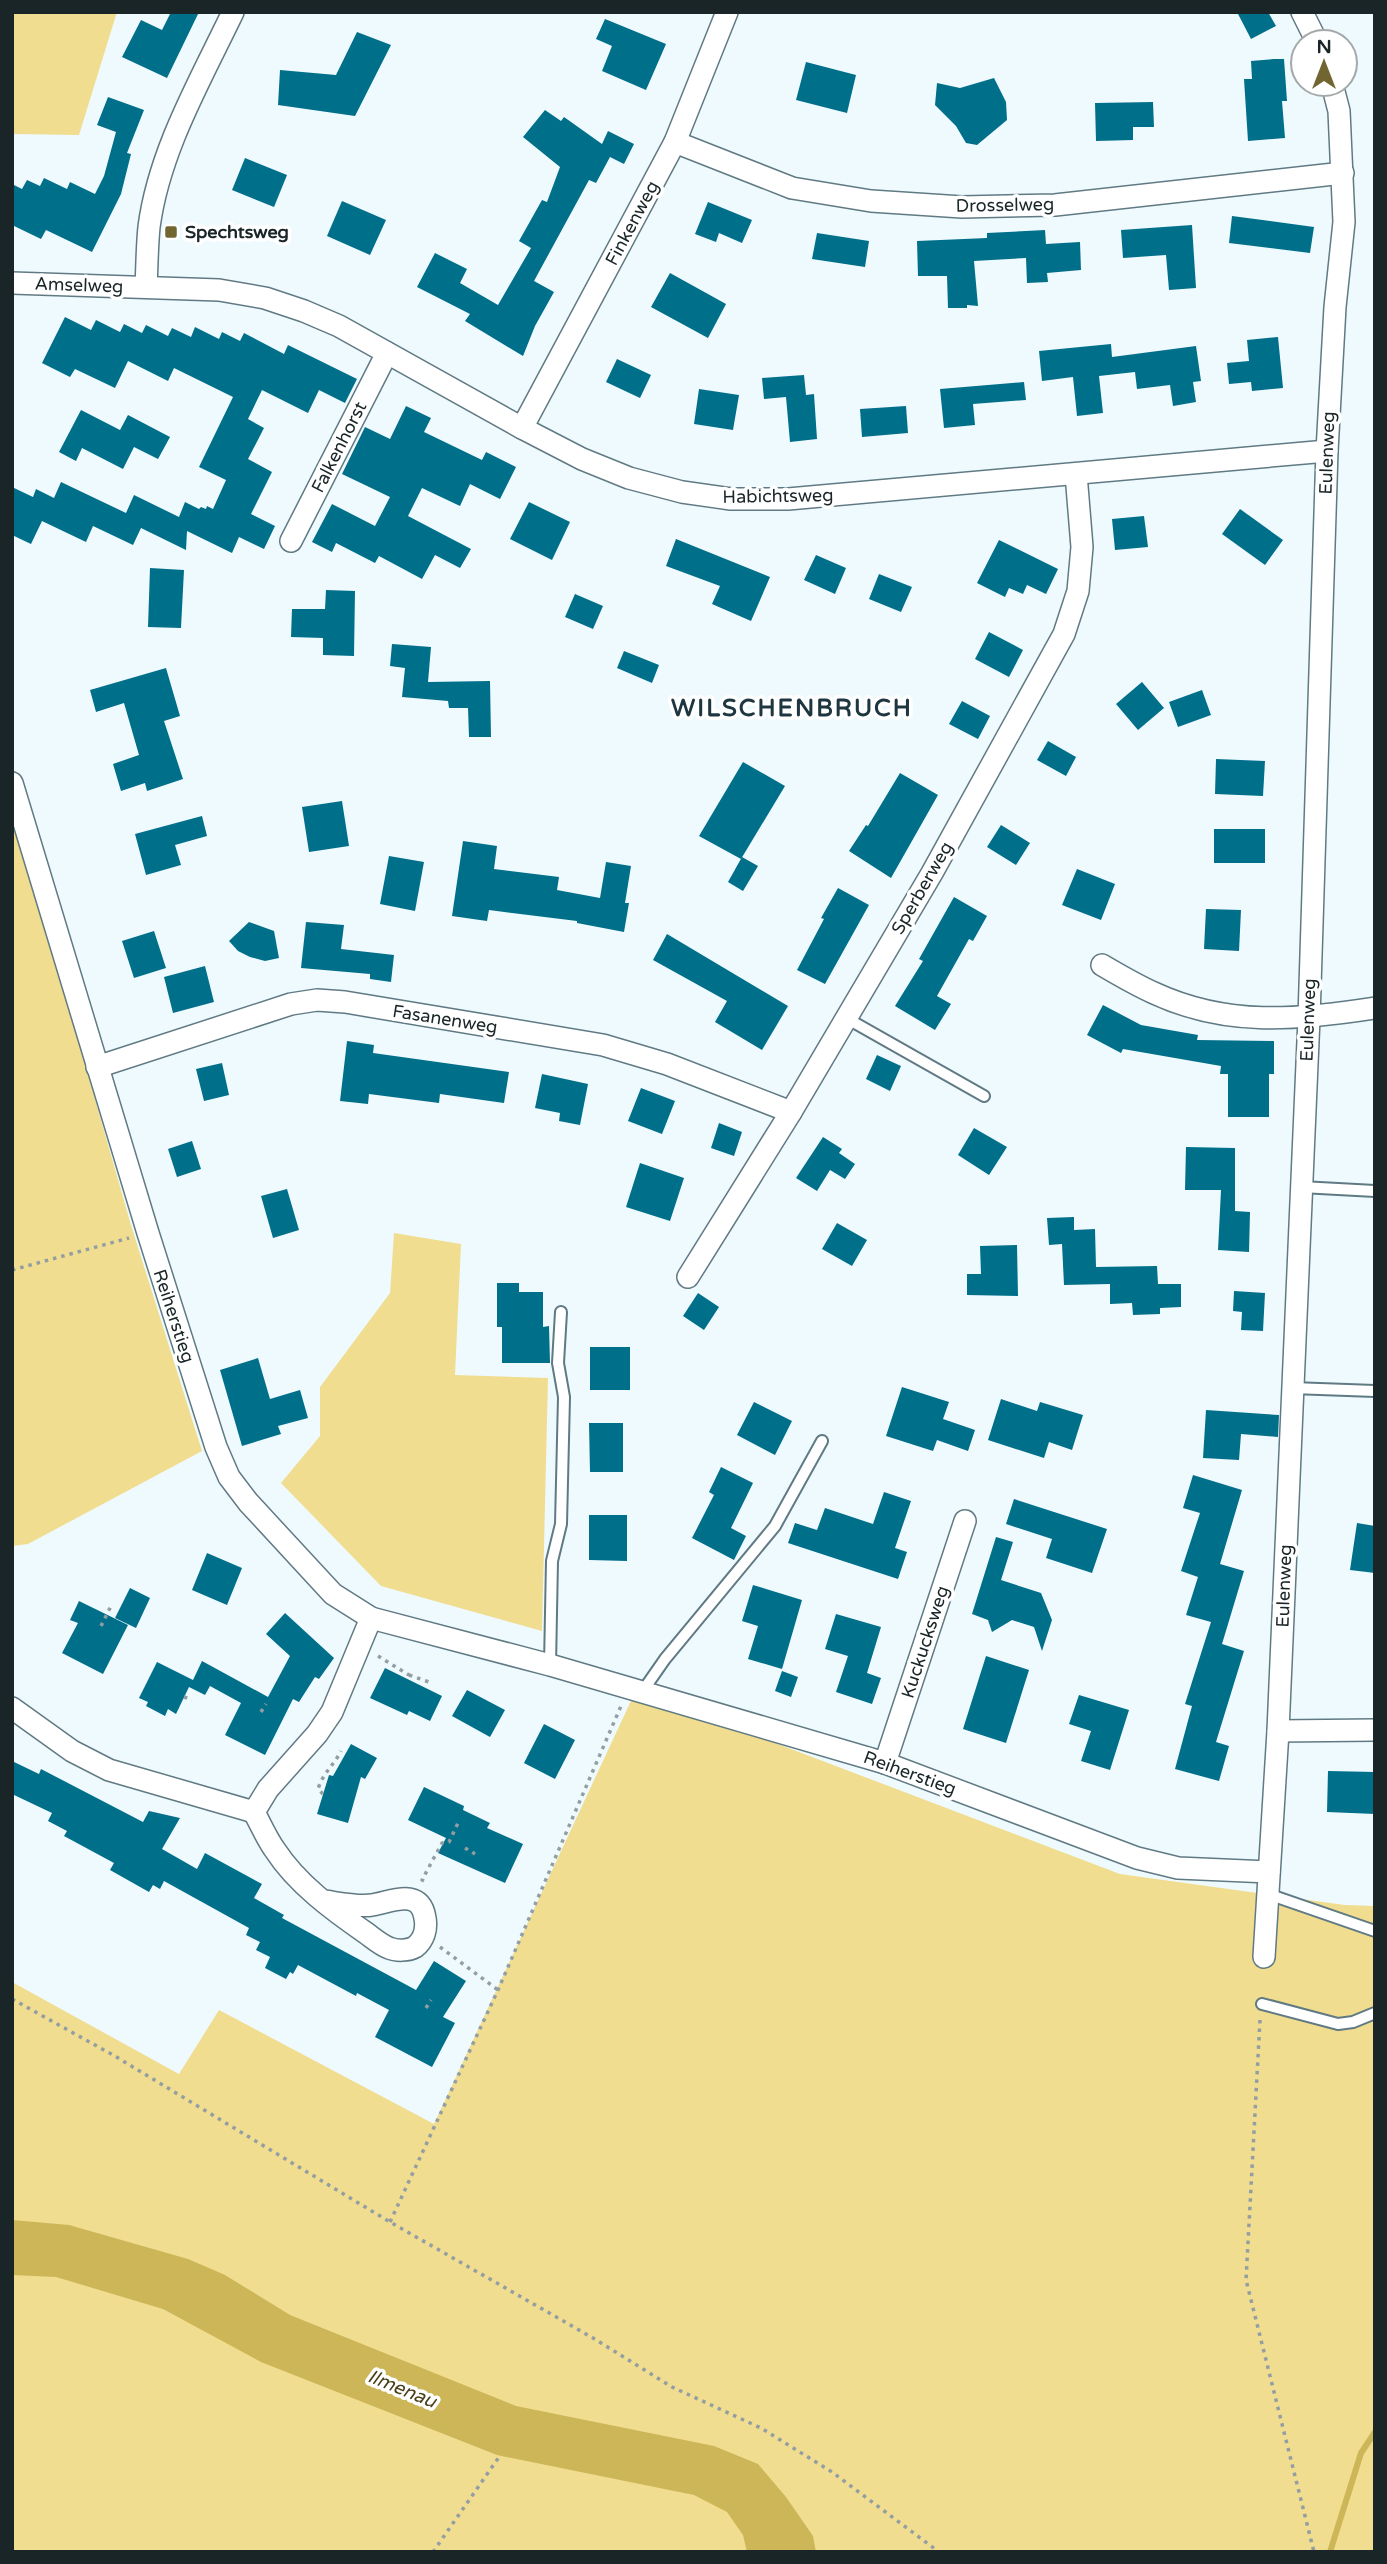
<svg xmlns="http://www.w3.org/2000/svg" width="1387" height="2564" font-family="'Varela Round',sans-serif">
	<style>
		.green { fill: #f0dd8f }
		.water { fill: #ccb658 }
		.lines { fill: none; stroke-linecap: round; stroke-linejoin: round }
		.stream { stroke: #ccb658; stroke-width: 6 }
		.building { fill: #006f8a }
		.service-casing { stroke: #607a84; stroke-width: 14 }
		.minor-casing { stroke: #607a84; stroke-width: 24 }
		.path { stroke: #939ea2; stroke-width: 3.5; stroke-dasharray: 3.5 5; stroke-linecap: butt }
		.service { stroke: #fff; stroke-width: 10 }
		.minor { stroke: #fff; stroke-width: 21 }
		.poi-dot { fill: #716532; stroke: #fff; stroke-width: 2.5 }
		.labels { text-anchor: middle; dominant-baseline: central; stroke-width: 7; stroke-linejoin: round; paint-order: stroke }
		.street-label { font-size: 18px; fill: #1a2528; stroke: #fff }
		.poi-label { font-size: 18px; font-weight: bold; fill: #1a2528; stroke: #fff; text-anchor: start }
		.water-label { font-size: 19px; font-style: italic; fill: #483f17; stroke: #fff }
		.district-label { font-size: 24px; font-weight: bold; letter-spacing: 2px; fill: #1e363f; stroke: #fff }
	</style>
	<rect width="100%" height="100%" fill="#effaff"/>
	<g class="green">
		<path d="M12,12H117L79,135L12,134Z"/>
		<path d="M12,809L131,1225L202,1451L28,1544L12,1546Z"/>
		<path d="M394,1233L461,1244L455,1375L548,1378L542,1631L381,1586L281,1483L320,1436V1387L390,1293Z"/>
		<path d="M636,1690L1120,1874L1345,1905L1375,1906V2552H12V1982L179,2074L219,2010L434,2124Z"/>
	</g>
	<path class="water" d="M12,2220L69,2225L188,2259L225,2275L290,2315L516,2406L714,2446L758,2464L786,2497L813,2536L816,2552H747L743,2535L727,2512L694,2495L497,2455L261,2362L163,2309L56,2277L12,2275Z"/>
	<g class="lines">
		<path class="stream" d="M1330,2552L1361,2453L1375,2432"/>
	</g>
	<g class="building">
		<path d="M171,12H199L167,78L122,57L141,20L162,30Z"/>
		<path d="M1237,12H1268L1276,26L1251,39Z"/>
		<path d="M605,19L666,44L646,90L602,71L612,46L596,39Z"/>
		<path d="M357,32L391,45L355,116L278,105L280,70L336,75Z"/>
		<path d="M1274,59H1284L1287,101H1282L1285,138L1248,141L1244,79H1252L1251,61Z"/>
		<path d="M806,62L856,75L847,113L796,100Z"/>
		<path d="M994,78L1006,102L1007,120L977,145L966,143L956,126L935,105L937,83L960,88Z"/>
		<path d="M108,97L144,110L127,153L131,154L121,194L92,252L46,230L41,239L12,225V184L22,189L27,180L40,186L44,178L67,189L70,182L95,194L104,176L116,132L97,125Z"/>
		<path d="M1153,102L1154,127H1133V140L1096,141L1095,103Z"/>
		<path d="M545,110L561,121L564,117L602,144L608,131L634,144L624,164L610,157L596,183L589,180L534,281L554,292L535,326L523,356L465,321L470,314L417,287L435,253L467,269L460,283L498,305L531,248L519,241L542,200L547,202L560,167L523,137Z"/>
		<path d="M245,158L287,175L274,207L232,190Z"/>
		<path d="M342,201L386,220L370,255L327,236Z"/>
		<path d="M708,202L752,220L742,243L719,233L716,242L695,234Z"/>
		<path d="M1232,216L1314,227L1310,253L1229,243Z"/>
		<path d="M1192,225L1196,288L1169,290L1166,255L1123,258L1121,230Z"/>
		<path d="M1045,230L1046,244L1080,242L1081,270L1047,273L1048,282L1027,283L1026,258L974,261L978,306L967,305V308H948L947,276H918L917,241L987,238V233Z"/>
		<path d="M817,233L869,241L865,267L812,259Z"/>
		<path d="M670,273L726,304L708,338L651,307Z"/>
		<path d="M65,317L91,330L96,320L120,332L124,324L142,333L146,325L168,336L172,328L191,337L195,327L219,339L222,332L240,341L244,333L284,354L288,345L357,379L345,403L319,390L308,413L262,390L248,419L264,428L248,459L272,472L251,514L275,526L264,549L239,537L232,553L187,531L186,550L141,528L133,545L93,526L86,542L42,521L31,544L12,535V487L33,497L36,489L54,498L61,482L126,513L134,495L179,517L185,502L199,509L201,507L206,509L207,506L213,509L226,480L199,467L233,397L174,368L168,381L128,361L115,388L75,369L70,377L42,363Z"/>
		<path d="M1278,337L1283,388L1252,391L1251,382L1229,384L1227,363L1249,361L1247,340Z"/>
		<path d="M1111,344L1112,357L1196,346L1201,381L1193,382L1196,402L1173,406L1170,385L1137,389L1135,372L1099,376L1103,413L1077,416L1073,377L1042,381L1039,351Z"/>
		<path d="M617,359L651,375L640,398L606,382Z"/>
		<path d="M804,375L806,395L814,394L817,439L790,442L786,397L764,399L762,378Z"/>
		<path d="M1024,382L1026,400L973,404L975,425L944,428L940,389Z"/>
		<path d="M699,389L739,395L733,430L694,424Z"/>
		<path d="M406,406L431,418L424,432L482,460L486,452L516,467L500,499L470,484L460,506L422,488L408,516L471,549L460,568L435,555L422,579L379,556L375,563L336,543L332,552L312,542L332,504L375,526L390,497L342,474L365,427L390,439Z"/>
		<path d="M906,406L908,433L862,437L860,409Z"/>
		<path d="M81,410L120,430L128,415L170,437L158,459L134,447L123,469L82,448L76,461L59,452Z"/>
		<path d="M529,502L570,522L552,560L510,539Z"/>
		<path d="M1240,509L1283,540L1265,565L1222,534Z"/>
		<path d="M1144,516L1148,547L1115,550L1112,519Z"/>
		<path d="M676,539L770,577L751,621L712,604L720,586L666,566Z"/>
		<path d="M999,540L1058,569L1046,594L1027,585L1023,594L1009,588L1005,597L977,583Z"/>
		<path d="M816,555L846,568L835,594L804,580Z"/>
		<path d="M150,568L184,570L181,628L148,627Z"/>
		<path d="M879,574L912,587L901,612L869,599Z"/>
		<path d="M326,590L355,591L354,656L323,655V638L291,637L292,609H325Z"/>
		<path d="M575,594L603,606L593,629L565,617Z"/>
		<path d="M989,632L1023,650L1009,677L975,659Z"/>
		<path d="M392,644L431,647L428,682L490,681L491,737H469L468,708H449L448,701L402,697L405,668L390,666Z"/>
		<path d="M624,651L659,665L652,683L617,668Z"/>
		<path d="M166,668L180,716L164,721L183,779L147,791L145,783L121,791L113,764L139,755L124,703L96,712L90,690Z"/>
		<path d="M1142,682L1164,708L1138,730L1116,704Z"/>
		<path d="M1202,690L1211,715L1178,727L1169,702Z"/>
		<path d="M962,701L990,716L978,739L949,724Z"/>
		<path d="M1048,741L1076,757L1066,776L1037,760Z"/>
		<path d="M1216,759L1265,761L1263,796L1215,794Z"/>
		<path d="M743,762L785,786L741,859L699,836Z"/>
		<path d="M900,773L938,795L891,878L849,851L866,825L868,826Z"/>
		<path d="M342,801L349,846L309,852L302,807Z"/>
		<path d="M202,816L207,836L175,845L181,865L146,875L135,834Z"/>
		<path d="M1001,825L1030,843L1016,865L987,847Z"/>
		<rect x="1214" y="829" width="51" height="34"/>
		<path d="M463,841L497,846L494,869L559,877L557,890L600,898L606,862L631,866L625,903H629L624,932L577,923V921L489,910L487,921L452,916Z"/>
		<path d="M389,856L424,862L415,911L380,904Z"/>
		<path d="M742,857L758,866L743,891L728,882Z"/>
		<path d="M1077,869L1115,884L1101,920L1062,905Z"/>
		<path d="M838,888L869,905L825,984L797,970L824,919L821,918Z"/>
		<path d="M954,897L987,916L973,941L969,939L937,996L951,1004L935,1030L895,1006L923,961L919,959Z"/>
		<path d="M1206,909L1241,910L1239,951L1204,949Z"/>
		<path d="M249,922L274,931L279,958L265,961L250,957L238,951L229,941Z"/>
		<path d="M306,922L344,925L341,949L394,955L391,982L370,979V974L301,968Z"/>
		<path d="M154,931L166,968L134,978L122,941Z"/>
		<path d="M667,934L788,1006L762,1050L715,1022L727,1001L653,960Z"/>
		<path d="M205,966L214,1002L173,1013L164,977Z"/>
		<path d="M1103,1005L1141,1025L1198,1035L1197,1040L1274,1041V1074H1269V1117H1228V1074H1220L1221,1066L1123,1049L1121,1053L1087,1035Z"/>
		<path d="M347,1041L374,1045L373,1053L509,1072L504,1103L440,1094L439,1103L369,1094L368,1104L340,1101Z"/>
		<path d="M877,1055L901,1066L890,1091L866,1079Z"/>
		<path d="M222,1063L229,1095L204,1101L196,1069Z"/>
		<path d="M542,1074L588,1084L580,1125L559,1121L560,1113L535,1108Z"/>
		<path d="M641,1088L675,1101L662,1134L628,1121Z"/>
		<path d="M719,1123L742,1132L734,1156L711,1148Z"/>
		<path d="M974,1128L1007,1147L989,1175L958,1155Z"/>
		<path d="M823,1137L842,1149L839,1153L855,1164L845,1179L830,1170L817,1191L796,1178Z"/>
		<path d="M192,1141L201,1169L177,1177L168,1149Z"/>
		<path d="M1186,1147L1235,1148V1211L1250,1212L1249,1252L1218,1250L1221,1190H1185Z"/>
		<path d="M640,1163L684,1178L670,1221L626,1207Z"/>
		<path d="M287,1189L299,1230L273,1238L261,1196Z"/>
		<path d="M1074,1217V1230L1095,1229L1096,1267L1157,1266L1158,1284H1181V1307L1160,1308V1314L1133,1315L1132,1303L1110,1304V1284L1064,1285L1062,1244L1049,1245L1047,1218Z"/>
		<path d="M837,1223L867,1240L852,1266L822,1249Z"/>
		<path d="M1017,1245L1018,1296L967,1295V1274H981L980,1246Z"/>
		<path d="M497,1283H519V1292H543V1327L549,1326L550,1363H502V1327H497Z"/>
		<path d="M1234,1291L1265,1293L1263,1331L1241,1330L1242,1312L1233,1311Z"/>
		<path d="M698,1293L719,1307L704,1330L683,1316Z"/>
		<rect x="590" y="1347" width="40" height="43"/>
		<path d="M258,1358L270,1399L300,1390L308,1418L278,1426L281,1434L242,1446L220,1370Z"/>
		<path d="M902,1387L949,1402L943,1419L975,1430L968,1451L937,1440L933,1451L886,1436Z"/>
		<path d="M1001,1399L1037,1411L1040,1402L1083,1415L1072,1450L1049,1442L1044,1458L988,1440Z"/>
		<path d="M754,1402L792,1421L775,1455L737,1435Z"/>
		<path d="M1206,1410L1279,1415L1278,1437L1241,1434L1239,1460L1203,1458Z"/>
		<path d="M589,1423H623V1472H590Z"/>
		<path d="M721,1467L753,1483L731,1528L746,1536L734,1560L692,1538L714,1495L709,1492Z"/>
		<path d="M1193,1475L1242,1490L1220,1564L1244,1571L1222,1644L1244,1651L1216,1742L1229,1746L1219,1781L1175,1769L1192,1706L1185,1704L1211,1622L1186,1615L1198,1577L1181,1571L1200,1513L1183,1508Z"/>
		<path d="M884,1492L911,1501L895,1548L907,1552L898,1579L788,1543L795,1523L817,1530L825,1508L873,1524Z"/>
		<path d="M1014,1499L1107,1529L1092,1573L1046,1558L1052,1539L1006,1524Z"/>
		<path d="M589,1515H627V1561L589,1560Z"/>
		<path d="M1357,1523L1375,1526V1573L1350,1570Z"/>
		<path d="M996,1537L1013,1542L1001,1580L1041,1593L1052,1620L1042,1651L1034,1627L1012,1620L992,1632L988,1620L972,1614Z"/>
		<path d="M207,1553L242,1568L227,1605L192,1590Z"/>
		<path d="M753,1585L802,1600L782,1669L748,1659L758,1626L742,1621Z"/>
		<path d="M130,1588L150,1598L136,1628L115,1618Z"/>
		<path d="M79,1601L128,1625L103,1674L62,1653L78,1623L70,1620Z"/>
		<path d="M285,1613L334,1658L319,1679L315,1677L299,1702L293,1699L265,1755L225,1735L241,1703L210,1686L205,1695L189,1687L176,1714L168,1709L165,1716L146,1706L148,1702L139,1698L157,1662L193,1680L202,1661L268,1697L290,1656L266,1634Z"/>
		<path d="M836,1614L881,1627L867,1673L881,1678L872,1704L836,1692L848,1656L825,1649Z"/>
		<path d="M986,1656L1029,1670L1006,1743L963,1729Z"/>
		<path d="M385,1668L442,1696L430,1721L409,1711L407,1715L370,1698Z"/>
		<path d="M782,1671L798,1677L791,1697L775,1691Z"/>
		<path d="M467,1690L505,1710L490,1737L452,1716Z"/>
		<path d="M1079,1695L1129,1710L1110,1770L1081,1761L1091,1731L1069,1724Z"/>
		<path d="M544,1724L575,1740L555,1779L524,1763Z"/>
		<path d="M351,1744L377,1758L365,1779L361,1777L348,1823L317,1814L329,1775L333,1776Z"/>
		<path d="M12,1761L39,1774L41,1769L143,1822L149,1811L180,1818L162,1849L197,1869L205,1853L262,1884L254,1898L284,1915L282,1918L416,1990L434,1961L466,1981L443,2017L455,2023L432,2067L375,2037L389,2010L357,1993L356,1996L298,1965L293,1974L290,1972L286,1979L265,1968L270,1957L256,1950L260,1942L246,1935L249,1928L164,1881L160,1889L153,1885L149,1892L110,1870L114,1863L64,1836L67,1831L48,1821L52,1813L12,1794Z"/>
		<path d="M1328,1771L1375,1772V1814L1327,1812Z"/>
		<path d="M424,1787L464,1806L463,1810L490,1823L487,1828L523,1844L505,1883L438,1853L446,1838L408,1820Z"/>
	</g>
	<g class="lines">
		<defs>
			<g id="service">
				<path d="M846,1018L984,1096"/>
				<path d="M1301,1187L1375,1191"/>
				<path d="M1292,1388L1375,1391"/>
				<path d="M550,1665L552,1561L561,1524L564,1397L558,1363L561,1312"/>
				<path d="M642,1692L665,1659L775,1526L822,1441"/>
				<path d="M1268,1894L1375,1931"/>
				<path d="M1262,2004L1338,2024L1353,2022L1375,2013"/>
			</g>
			<g id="minor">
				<path d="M1302,12L1317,42"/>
				<path d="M675,142L792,188L871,201L962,207L1055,205L1343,173"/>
				<path d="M12,283L219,290L265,298L304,311L339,326L522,428L582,459L629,478L682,492L731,499H788L1327,451"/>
				<path d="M146,287C147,267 147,247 149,227C159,151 200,81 233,12"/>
				<path d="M522,428L675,142L727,12"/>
				<path d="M291,541L387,353"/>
				<path d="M12,783L148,1233L216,1447L229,1477L248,1502L333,1594L371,1618L550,1665L885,1763L1137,1858L1178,1868L1269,1872"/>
				<path d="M1102,965C1119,975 1136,985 1154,993C1227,1027 1298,1020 1375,1008"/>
				<path d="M97,1067L291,1004L317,1000L345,1002L603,1045L667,1064L791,1112"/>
				<path d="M688,1277L791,1112L932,873L1064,634L1078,591L1082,547L1076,474"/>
				<path d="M12,1708L72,1751L109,1770L254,1812L268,1789L317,1734L332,1712L371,1618"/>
				<path d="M1278,1731L1375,1730"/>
				<path d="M885,1763L965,1521"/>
				<path d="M254,1812C261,1825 267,1839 275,1850C297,1884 334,1911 366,1933C373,1938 381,1945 389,1948C396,1951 408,1951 415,1947C424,1940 427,1929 425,1918C420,1887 391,1902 372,1905C357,1907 339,1903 324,1901"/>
				<path d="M1264,1957L1278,1731L1309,1018L1327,451L1335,307L1344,222L1339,111L1332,84"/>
			</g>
		</defs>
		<use href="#service" class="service-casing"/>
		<use href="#minor" class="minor-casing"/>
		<g class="path">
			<path d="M12,1270L129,1238"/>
			<path d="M101,1626L111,1606"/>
			<path d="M378,1656L409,1675L407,1679"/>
			<path d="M409,1675L429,1682"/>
			<path d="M184,1697L192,1700"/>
			<path d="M261,1712L266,1704"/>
			<path d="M323,1794L318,1789C323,1773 334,1765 341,1751"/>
			<path d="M465,1848L475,1854"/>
			<path d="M424,1881L422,1880L442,1843L449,1842L458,1823L457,1822"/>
			<path d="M440,1947L498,1990"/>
			<path d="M12,1999L113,2055L390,2222L593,2338L672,2387L761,2428L832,2472L939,2552"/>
			<path d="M426,2008L431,2000"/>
			<path d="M1260,2020L1246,2280L1314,2552"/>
			<path d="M390,2222L498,1990L621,1706"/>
			<path d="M433,2552L499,2457"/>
		</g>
		<use href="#service" class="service"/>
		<use href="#minor" class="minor"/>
	</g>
	<rect class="poi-dot" x="164" y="225" width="14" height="14" rx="3.5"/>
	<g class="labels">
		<g class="street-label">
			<text transform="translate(1005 205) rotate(-1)">Drosselweg</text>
			<text transform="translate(632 223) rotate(-62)">Finkenweg</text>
			<text transform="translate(79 285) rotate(2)">Amselweg</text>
			<text transform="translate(339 447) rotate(-63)">Falkenhorst</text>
			<text transform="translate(1327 453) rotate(-88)">Eulenweg</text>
			<text transform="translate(778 496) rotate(-1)">Habichtsweg</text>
			<text transform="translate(922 888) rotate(-60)">Sperberweg</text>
			<text transform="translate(445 1019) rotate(9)">Fasanenweg</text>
			<text transform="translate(1308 1020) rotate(-88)">Eulenweg</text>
			<text transform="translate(174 1316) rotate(72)">Reiherstieg</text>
			<text transform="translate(1284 1586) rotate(-88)">Eulenweg</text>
			<text transform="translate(925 1642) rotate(-72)">Kuckucksweg</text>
			<text transform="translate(910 1773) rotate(20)">Reiherstieg</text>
		</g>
		<g class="poi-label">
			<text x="185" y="232">Spechtsweg</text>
		</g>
		<g class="water-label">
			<text transform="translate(402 2389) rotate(22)">Ilmenau</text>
		</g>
		<g class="district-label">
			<text x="792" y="708">WILSCHENBRUCH</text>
		</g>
	</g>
	<rect width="1387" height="2564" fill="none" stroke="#1a2528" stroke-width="28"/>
	<g transform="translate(1324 63)"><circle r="33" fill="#ffffff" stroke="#a3a8a9" stroke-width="2"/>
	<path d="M0-5L12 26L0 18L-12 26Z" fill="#716532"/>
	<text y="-10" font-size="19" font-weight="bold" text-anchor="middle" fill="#1a2528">N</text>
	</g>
</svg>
